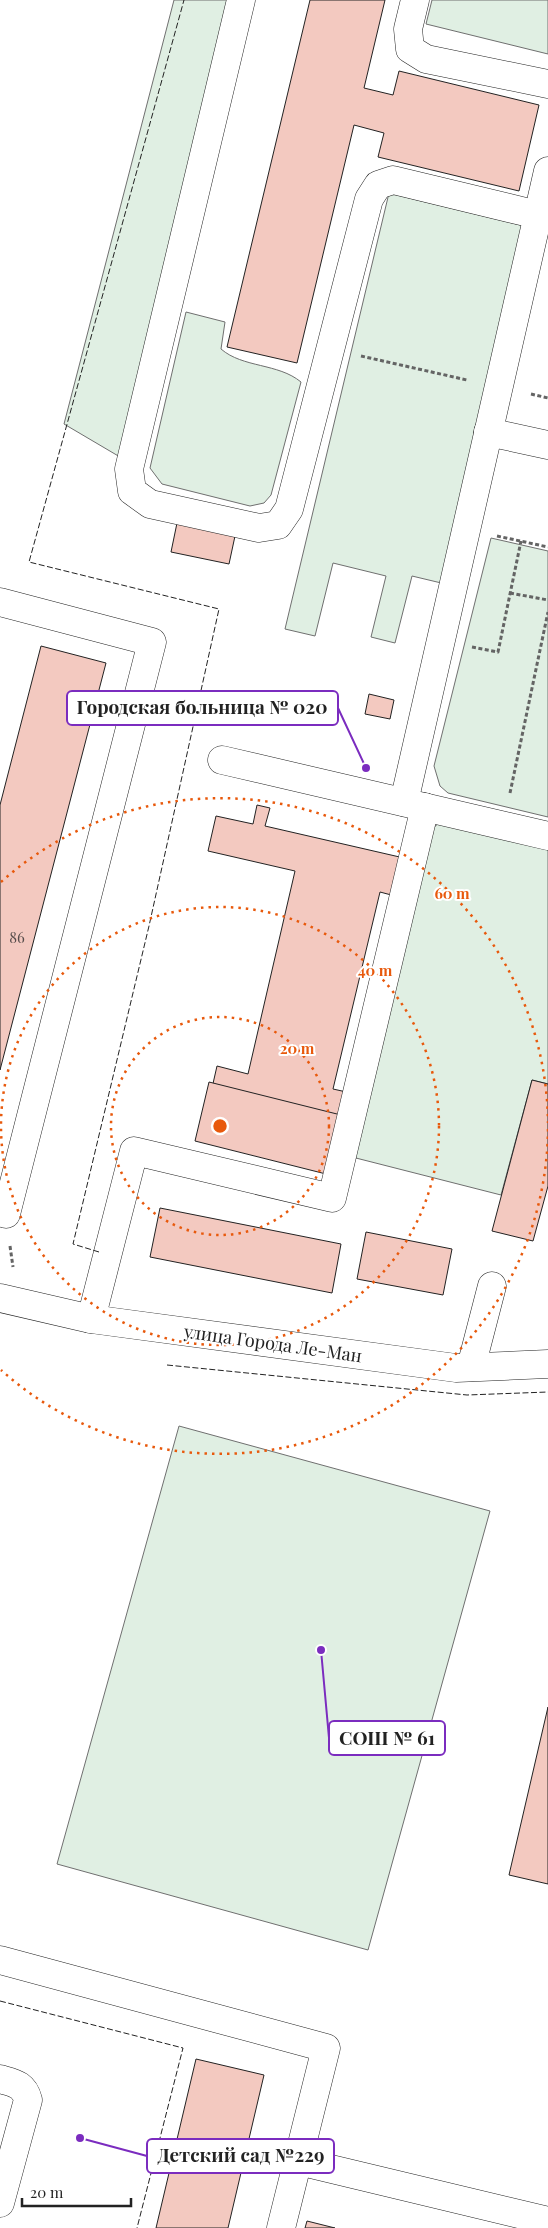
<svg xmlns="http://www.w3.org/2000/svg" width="548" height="2228" font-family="'Playfair Display',serif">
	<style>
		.green { fill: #e0efe3; stroke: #6f6f6f }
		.building { fill: #f3c9c0; stroke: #222 }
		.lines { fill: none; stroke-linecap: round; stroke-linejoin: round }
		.minor-casing { stroke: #222; stroke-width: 29 }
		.path { stroke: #646464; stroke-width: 3; stroke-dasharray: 4 2.5; stroke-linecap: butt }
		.minor { stroke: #fff; stroke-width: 28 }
		.fence { stroke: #222; stroke-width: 1; stroke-dasharray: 6 2.5; stroke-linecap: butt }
		.ring { fill: none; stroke: #e8590c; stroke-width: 2.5; stroke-dasharray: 2.5 5 }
		.labels { text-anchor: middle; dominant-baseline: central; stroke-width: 4; stroke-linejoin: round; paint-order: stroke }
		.number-label { font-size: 15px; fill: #564c4a }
		.street-label { font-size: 18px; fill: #222; stroke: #fff }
		.centre { fill: #e8590c; stroke: #fff; stroke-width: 2.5 }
		.ring-label { font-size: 15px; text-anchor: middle; font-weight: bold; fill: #e8590c; stroke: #fff; stroke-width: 4; stroke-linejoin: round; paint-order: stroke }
		.leader { fill: none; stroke: #7b2cbf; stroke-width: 2 }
		.callout-dot { fill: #7b2cbf; stroke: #fff; stroke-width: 2 }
		.callout { fill: #fff; stroke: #7b2cbf; stroke-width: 2 }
		.callout-label { font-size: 19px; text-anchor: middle; font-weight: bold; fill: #222 }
	</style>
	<rect width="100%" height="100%" fill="#fff"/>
	<g class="green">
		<path d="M174,0H232L120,457L64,424Z"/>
		<path d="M432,0H548V54L426,24Z"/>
		<path d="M389,193L529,227L458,587L412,576L395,643L371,637L386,576L333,563L315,636L285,629Z"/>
		<path d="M186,312L225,322L221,349C243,368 278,363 301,382L271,495L264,503L250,506L162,484L150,468Z"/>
		<path d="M491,538L548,551V817L448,793L440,786L434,766Z"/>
		<path d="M441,821L548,848V1084L532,1080L501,1195L352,1157L431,830Z"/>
		<path d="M179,1426L490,1511L368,1950L57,1864Z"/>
	</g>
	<g class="building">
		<path d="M310,0H385L364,88L393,95L399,71L539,105L519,191L378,157L384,133L354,125L297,363L227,347Z"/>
		<path d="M177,523L235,536L229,564L171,552Z"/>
		<path d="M41,646L106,663L0,1070V805Z"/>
		<path d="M369,694L394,700L390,719L365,714Z"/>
		<path d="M257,805L270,808L265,826L404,858L395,896L380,892L333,1089L351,1093L337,1154L204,1123L217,1066L248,1074L295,871L208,851L216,816L253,824Z"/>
		<path d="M532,1080L548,1084V1186L533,1241L492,1231Z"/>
		<path d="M209,1082L345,1116L330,1175L195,1141Z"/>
		<path d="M160,1208L341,1244L332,1293L150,1257Z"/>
		<path d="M366,1232L452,1249L443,1295L357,1279Z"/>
		<path d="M548,1707V1884L509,1875Z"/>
		<path d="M196,2059L264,2075L228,2228H156Z"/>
		<path d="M307,2221L335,2228H305Z"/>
	</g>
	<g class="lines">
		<defs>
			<g id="minor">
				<path d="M241,0L129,469L132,491L150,504L259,528L278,525L289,509L369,199L378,185L393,180L538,215"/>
				<path d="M415,0L408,29L410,49L426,59L548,84"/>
				<path d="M488,432L548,445"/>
				<path d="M0,602L152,642L6,1214L0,1212"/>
				<path d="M222,760L548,836"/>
				<path d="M404,802L548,171"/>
				<path d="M0,1298L91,1319L456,1368L548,1364"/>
				<path d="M91,1319L134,1151L332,1198L425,807"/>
				<path d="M471,1367L492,1286"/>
				<path d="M0,1960L326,2048L281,2228"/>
				<path d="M0,2079C14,2083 24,2084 28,2100L0,2203"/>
				<path d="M298,2161L548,2221"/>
			</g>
		</defs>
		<use href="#minor" class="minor-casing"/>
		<g class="path">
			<path d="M361,356L467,380"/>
			<path d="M531,394L548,398"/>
			<path d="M497,536L548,547"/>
			<path d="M510,593L548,600"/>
			<path d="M472,647L498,652L521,541"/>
			<path d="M510,793L548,612"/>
			<path d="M10,1246L13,1267"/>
		</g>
		<use href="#minor" class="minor"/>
		<g class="fence">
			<path d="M99,1252L73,1244L149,926L219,609L29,562L184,0"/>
			<path d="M167,1365L467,1395L548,1392"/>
			<path d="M0,2001L183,2048L137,2228"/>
		</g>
	</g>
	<g class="ring">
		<circle cx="220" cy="1126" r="109"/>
		<circle cx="220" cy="1126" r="219"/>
		<path d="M548 1129A328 328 0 0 1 1 1370M1 882A328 328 0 0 1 548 1123"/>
	</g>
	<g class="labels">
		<g class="number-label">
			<text x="17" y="937">86</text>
		</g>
		<g class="street-label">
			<text transform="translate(273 1343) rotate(8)">улица Города Ле-Ман</text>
		</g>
	</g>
	<circle cx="220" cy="1126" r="8" class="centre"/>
	<g class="ring-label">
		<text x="452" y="899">60 m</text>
		<text x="375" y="976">40 m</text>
		<text x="297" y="1054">20 m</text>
	</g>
	<path class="leader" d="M366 768L338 708M321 1650L329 1738M80 2138L147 2156"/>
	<g class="callout-dot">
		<circle cx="366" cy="768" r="5"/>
		<circle cx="321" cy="1650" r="5"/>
		<circle cx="80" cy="2138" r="5"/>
	</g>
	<g class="callout">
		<rect x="67" y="691" width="271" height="34" rx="5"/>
		<rect x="329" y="1721" width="116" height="34" rx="5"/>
		<rect x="147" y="2139" width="187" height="34" rx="5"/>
	</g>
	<g class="callout-label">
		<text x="202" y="714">Городская больница № 020</text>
		<text x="387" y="1745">СОШ № 61</text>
		<text x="241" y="2162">Детский сад №229</text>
	</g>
	<path d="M22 2198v8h109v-8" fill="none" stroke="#222222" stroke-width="2.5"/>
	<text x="30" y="2198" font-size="15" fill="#222222" stroke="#ffffff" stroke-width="4" paint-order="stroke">20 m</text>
</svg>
